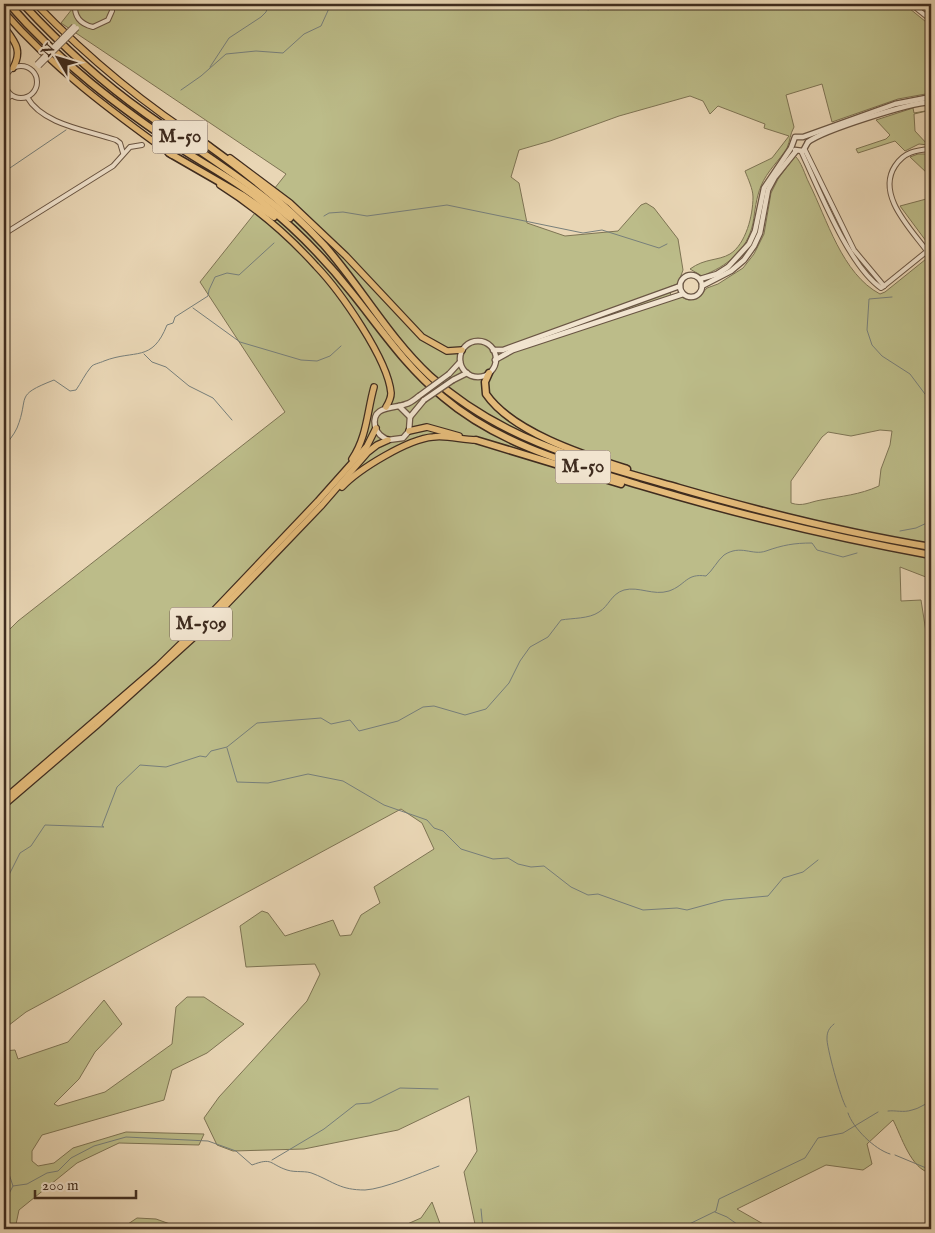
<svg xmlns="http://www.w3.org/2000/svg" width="935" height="1233" font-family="'IM FELL English',serif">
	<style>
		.green { fill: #bcbc89; stroke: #7e7454; fill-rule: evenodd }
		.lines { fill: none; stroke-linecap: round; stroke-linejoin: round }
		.stream { stroke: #777f7b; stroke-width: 1 }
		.minor-casing { stroke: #6a5644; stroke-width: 6 }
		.tertiary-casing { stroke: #6a5644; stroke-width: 7 }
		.trunk-casing { stroke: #3f2c1f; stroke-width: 8 }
		.motorway-casing { stroke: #3f2c1f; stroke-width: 9 }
		.minor { stroke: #f1e4cf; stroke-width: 4 }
		.tertiary { stroke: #f1e4cf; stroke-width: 4.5 }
		.trunk { stroke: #e4bb7a; stroke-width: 5.5 }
		.motorway { stroke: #e4bb7a; stroke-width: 6 }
		.minor-bridge-casing { stroke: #6a5644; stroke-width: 6; stroke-linecap: butt }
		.tertiary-bridge-casing { stroke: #6a5644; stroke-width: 7; stroke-linecap: butt }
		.minor-bridge { stroke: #f1e4cf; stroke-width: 4 }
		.tertiary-bridge { stroke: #f1e4cf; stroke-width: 4.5 }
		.labels { text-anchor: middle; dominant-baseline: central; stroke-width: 4.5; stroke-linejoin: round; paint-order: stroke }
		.shield { fill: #f1e4cf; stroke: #746354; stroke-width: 1 }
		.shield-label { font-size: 19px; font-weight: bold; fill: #3f2c1f }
	</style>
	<rect width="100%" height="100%" fill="#e9d6b5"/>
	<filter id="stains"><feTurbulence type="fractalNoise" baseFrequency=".004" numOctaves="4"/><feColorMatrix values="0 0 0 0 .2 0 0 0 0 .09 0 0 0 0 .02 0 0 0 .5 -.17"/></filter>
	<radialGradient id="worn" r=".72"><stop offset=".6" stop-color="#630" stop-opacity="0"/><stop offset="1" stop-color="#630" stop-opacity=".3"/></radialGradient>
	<g class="green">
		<path d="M76,4H904L931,26V93L898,99L832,122L822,84L786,95L794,127C790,134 790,141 787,148C779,161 767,171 761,186C756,198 755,211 753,223C747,251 727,266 702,276L690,269C705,258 718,261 730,254C746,244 753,215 753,197C753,189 748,179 745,171L772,158L789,136L764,128L765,124L718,106L710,114L703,101L690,96L619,116L550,141L519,150L511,177L519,183L527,223L565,236L618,231L641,205L646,203L654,208L678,239L683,270L678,284L669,287L672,300L681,297L689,300L698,298L707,288L718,284L743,268L754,254L764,234L771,193L778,179L795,156C801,161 805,175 809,183C827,219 842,274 880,294L885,292L931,255V579L900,567L901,601L921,600L926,632H931V1173C911,1170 901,1135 893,1120L867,1144L872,1164L863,1170L826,1165L737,1209L772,1229H476L464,1172L477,1151L469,1096L398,1130L304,1149L233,1151L217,1145L204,1118L219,1097L307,1001L320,974L315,964L246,967L240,926L262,911L268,913L285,936L333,920L340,936L351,935L361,915L380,903L374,887L434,849L422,823L401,809L26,1012L4,1029V635L18,621L285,412L200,282L286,174L61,23ZM880,430L892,431L890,445L881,469L879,486C859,495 842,496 821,500C809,502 803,507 791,503V481L822,437L828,432L851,436Z"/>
		<path d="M913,108L914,113L931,110L914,114L915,131L928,145L919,144L905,151L895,141L858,153L856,149L886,139L890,135L876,120Z"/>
		<path d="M918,154H931L930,242L926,241L900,206L930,198L928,174L910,157Z"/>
		<path d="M187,997H204L244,1024L207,1053L172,1070L164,1100L42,1135L32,1151V1161L38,1166L54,1163L73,1148L126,1132L204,1134L199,1145L119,1143L77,1163L19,1210L15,1229H4V1051L15,1050L18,1059L68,1042L104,1000L122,1024L95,1052L79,1079L54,1104L58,1106L105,1092L172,1044L176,1007Z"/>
		<path d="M432,1202L442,1229H396L421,1218Z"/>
		<path d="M137,1218L156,1219L184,1229H128L125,1226Z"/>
	</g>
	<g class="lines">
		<g class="stream">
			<path d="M586,4L588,10"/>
			<path d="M210,67L229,38L261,17L266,12L269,4"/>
			<path d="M181,90L201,76L226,54L256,51L283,53L304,34L321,26L331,4"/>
			<path d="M4,172L66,130"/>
			<path d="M324,216L329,213L343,212L367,216L447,205L583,233L602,230L659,248L667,244"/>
			<path d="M892,297L869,299L867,330L872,345L882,356L910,374L931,402"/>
			<path d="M193,308L240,342L301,360L317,361L330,356L341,346"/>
			<path d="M144,354L152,362L166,367L189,386L213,398L232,420"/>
			<path d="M4,448C8,441 14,435 17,428C30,396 13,396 54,380L70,391L76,390C81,383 85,374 91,367C93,364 100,363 104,361C135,349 152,363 167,325L173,323L175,317L208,296L209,290L215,277L227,273L239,275L274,243"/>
			<path d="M900,531L916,528L931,521"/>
			<path d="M227,748L237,782L268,783L308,774L343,781L384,805L427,820L434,828L443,831L461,849L493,859L508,858L518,864L531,867L544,866L571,887L588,895L598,894L643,910L677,908L687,910L724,900L768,896L783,878L803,872L818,860"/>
			<path d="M4,885L20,853L31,846L45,825L104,827L102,826L117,787L140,765L166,767L200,756L206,757L211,751L227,747L257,723L321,718L331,724L350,720L359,731L398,721L423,707L434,706L465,715L486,709L509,683L520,661L530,647L548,637L561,620C572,618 589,619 599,612C609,606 611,594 624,590C639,586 653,596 669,591C686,585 686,573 706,576C713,570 717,561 724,555C741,544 752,556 766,551C783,545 794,543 812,543L817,550L843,557L857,553"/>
			<path d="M834,1024C829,1028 827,1032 827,1038C826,1045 841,1100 846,1107"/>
			<path d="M4,1103L6,1165L13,1186L4,1203"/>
			<path d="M888,1111C896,1110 903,1113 912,1110C919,1109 925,1103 931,1102"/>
			<path d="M848,1113C853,1128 874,1149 890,1154"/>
			<path d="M895,1155L931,1170"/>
			<path d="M272,1160L324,1129L356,1104L370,1103L400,1088L438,1089"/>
			<path d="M13,1186L27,1184L47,1173L58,1171L71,1158L94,1146L126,1137L208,1141L236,1151L252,1165C273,1157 269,1164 287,1170C296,1173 306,1170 314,1174C334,1182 340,1190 365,1190C384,1189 420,1173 439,1166"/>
			<path d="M481,1209L483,1229"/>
			<path d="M715,1212L727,1217L744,1229"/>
			<path d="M679,1229L716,1211L719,1199L805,1158L818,1138L843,1133L878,1112"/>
		</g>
		<defs>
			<g id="minor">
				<path d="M75,4C74,16 80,24 93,27L108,20L112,11V4"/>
				<path d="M911,4L931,20"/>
				<circle cx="21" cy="82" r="16"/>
				<path d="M27,97C43,125 87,130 116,140L120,143L123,153"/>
				<path d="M4,100L11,96"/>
				<path d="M805,150L854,250L884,286"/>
				<path d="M801,151C819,189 848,265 881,288L884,286"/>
				<path d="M4,234L113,166L130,147L142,145"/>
				<path d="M927,251C911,229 876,195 895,166C904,152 916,150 931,149"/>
				<path d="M884,286L931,248"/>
			</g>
			<g id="tertiary">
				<path d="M808,142C824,130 909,103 931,102"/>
				<path d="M795,150L803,151L808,142"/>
				<circle cx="691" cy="286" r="11"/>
				<path d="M700,279L717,274L728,267L749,244L755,231L764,188L791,148L795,137H803L895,104L931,97"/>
				<path d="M702,286L731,271L744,260L754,246L760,233L768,190L775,177L796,151"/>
				<circle cx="478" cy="359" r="18"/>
				<path d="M493,350H503L680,286"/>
				<path d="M495,360L513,350L683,294"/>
				<path d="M449,374L460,362"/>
				<path d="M453,380L467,373"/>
				<path d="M399,406L410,417L409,431L403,438L388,440C382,437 377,434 375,426C371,405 394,409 406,404C411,403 415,399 419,396"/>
				<path d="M410,417L424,400"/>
			</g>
			<g id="trunk">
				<path d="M36,4C88,58 146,106 209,146"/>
				<path d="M4,12C53,68 111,111 172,155"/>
				<path d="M4,27C15,42 23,50 13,68"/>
				<path d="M230,158L290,203L346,256L422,337L447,351L462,350"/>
				<path d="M220,185C255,207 288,235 316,266C340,291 388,359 391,393C391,399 389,402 386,407"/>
				<path d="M409,431L427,427L459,436"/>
				<path d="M352,459C367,437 367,412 374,387"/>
				<path d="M342,487C359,469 408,439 433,437C447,435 462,440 476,440"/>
				<path d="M4,799L158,666L201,624L318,501L367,446L376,428"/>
				<path d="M4,805L96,726L203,629L322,505L368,452L377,445L388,440"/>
			</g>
			<g id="motorway">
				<path d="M9,4C59,62 120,108 183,150C209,167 238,182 262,202C296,229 325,259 352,293C381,329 406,367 443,397C498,444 571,464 639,485C736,514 832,537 931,555"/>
				<path d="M23,4C60,44 100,81 145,113C194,148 245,179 290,218"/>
				<path d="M206,144C248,174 289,207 324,245C361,287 389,338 430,376C502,441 588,462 679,488C762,512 846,533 931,547"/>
				<path d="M169,153L242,195L274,217"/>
				<path d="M489,373L485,382L486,394C512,432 584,455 627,469"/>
				<path d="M476,440L621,484"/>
			</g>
		</defs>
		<use href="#minor" class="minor-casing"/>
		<use href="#tertiary" class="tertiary-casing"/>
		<use href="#trunk" class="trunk-casing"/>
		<use href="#motorway" class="motorway-casing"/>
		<use href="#minor" class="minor"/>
		<use href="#tertiary" class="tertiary"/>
		<use href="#trunk" class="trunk"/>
		<use href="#motorway" class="motorway"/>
		<defs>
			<g id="minor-bridge">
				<path d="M37,64L74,26"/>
				<path d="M39,66L77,28"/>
			</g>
			<g id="tertiary-bridge">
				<path d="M419,396L449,374"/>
				<path d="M424,400L453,380"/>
			</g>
		</defs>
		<use href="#minor-bridge" class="minor-bridge-casing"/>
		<use href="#tertiary-bridge" class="tertiary-bridge-casing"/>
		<use href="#minor-bridge" class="minor-bridge"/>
		<use href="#tertiary-bridge" class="tertiary-bridge"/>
	</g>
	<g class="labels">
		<g class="shield">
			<rect x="152.5" y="120.5" width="55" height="33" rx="4"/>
			<rect x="555.5" y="450.5" width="55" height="33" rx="4"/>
			<rect x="170" y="607.5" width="62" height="33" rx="4"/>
		</g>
		<g class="shield-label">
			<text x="180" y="137">M-50</text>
			<text x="583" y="467">M-50</text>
			<text x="201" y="624">M-509</text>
		</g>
	</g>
	<rect width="935" height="1233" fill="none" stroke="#e9d6b5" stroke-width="20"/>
	<rect x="5" y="5" width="925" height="1223" fill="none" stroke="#3f2c1f" stroke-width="2.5"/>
	<rect x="10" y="10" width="915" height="1213" fill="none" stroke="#3f2c1f"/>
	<g transform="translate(58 58) rotate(308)" stroke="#f1e4cf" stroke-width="4" paint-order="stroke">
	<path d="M0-4L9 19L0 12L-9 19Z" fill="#3f2c1f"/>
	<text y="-8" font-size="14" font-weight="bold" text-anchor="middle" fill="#3f2c1f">N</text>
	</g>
	<path d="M35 1190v8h101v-8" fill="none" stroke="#3f2c1f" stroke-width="2.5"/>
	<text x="42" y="1190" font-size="15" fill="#3f2c1f" stroke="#f1e4cf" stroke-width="4" paint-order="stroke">200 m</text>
	<rect width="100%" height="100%" filter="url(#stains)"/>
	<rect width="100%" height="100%" fill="url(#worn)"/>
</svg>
